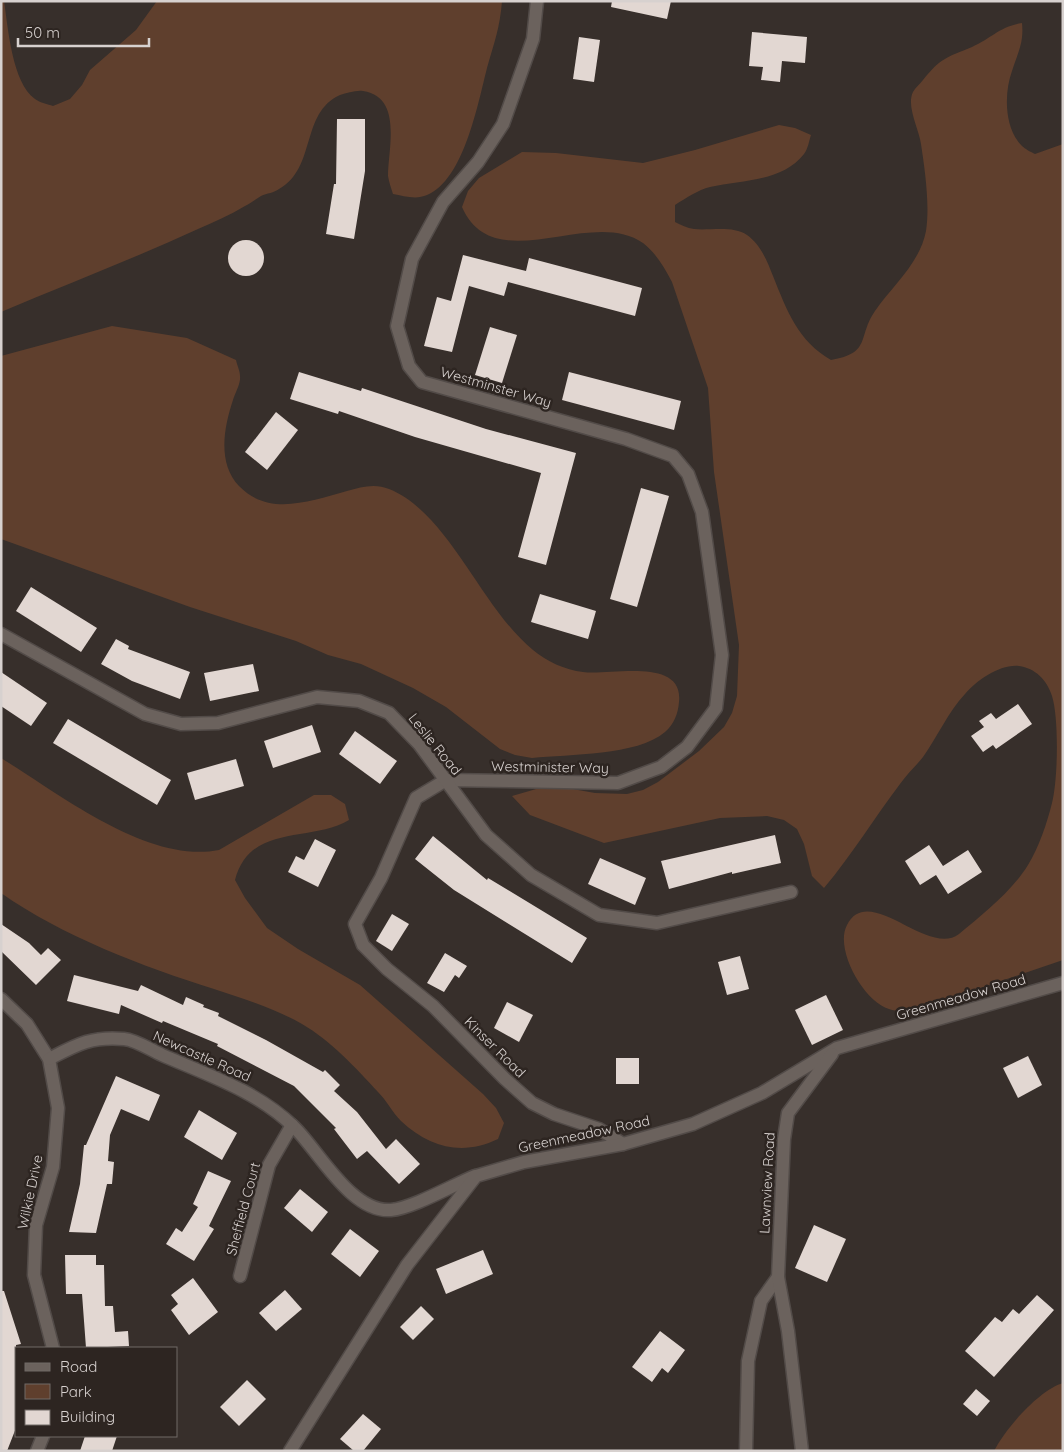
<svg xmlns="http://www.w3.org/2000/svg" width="1064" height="1452" font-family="Quicksand,sans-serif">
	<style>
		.green { fill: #5f3f2d }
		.building { fill: #e2d7d2 }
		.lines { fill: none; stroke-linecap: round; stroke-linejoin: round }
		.minor-casing { stroke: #524b48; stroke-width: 15 }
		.minor { stroke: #6b625d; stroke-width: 12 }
		.labels { text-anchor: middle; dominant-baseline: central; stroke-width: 5; stroke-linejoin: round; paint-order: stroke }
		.street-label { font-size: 14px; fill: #d7d1cf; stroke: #2d2521 }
	</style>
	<rect width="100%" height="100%" fill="#372f2b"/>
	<g class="green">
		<path d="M1,1H4C8,27 12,83 35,99C40,103 48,104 53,106L70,99L82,85L90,70L136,30L157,1H502C500,28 494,43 487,68C478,103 464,180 427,195C416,200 404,196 393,194C391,188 389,182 388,176C388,149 403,97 363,91C356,90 347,93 340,95C300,113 317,168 279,189C274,193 267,193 261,196C256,199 251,203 245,206C230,215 214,222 198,229C133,259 67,284 1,312Z"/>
		<path d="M1022,23C1024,43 1018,52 1012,71C1004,93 1004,128 1022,146C1025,149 1031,152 1035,154L1063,144V960L924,1007C913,1010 901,1013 889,1009C864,1002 834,949 847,925C869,882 928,958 959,934C983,914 1012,891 1028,865C1039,847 1047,823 1052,803C1058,780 1059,718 1052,696C1047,680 1035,668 1019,666C1000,664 977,680 965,694C948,712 938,736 923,757C916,766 907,774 900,784C874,818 852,855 824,888L812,876L804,844L797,829L784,820L767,816L720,818L604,843L530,815L512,796L550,785L595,793L627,794L643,790L658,782L699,751L724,727L732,713L737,696L739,645L714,472L708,388L672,282C664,267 656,253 643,243C591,206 494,280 462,207L468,191L479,178L522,152L556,153L643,163L695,150L779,125L795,128L811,135C809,141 808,149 804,154C782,182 742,180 710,187C698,190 686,198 675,205V222C681,225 687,228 694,229C709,231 733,225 747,235C761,245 767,261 773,276C787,311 798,341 831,360C872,353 857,337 875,311C893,285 920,263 926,231C930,205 925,171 921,144C919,129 906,106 913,92C915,88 920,84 923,80C941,58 945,58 972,47C992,38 999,27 1022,23Z"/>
		<path d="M112,326L187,338L236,360C237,365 240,371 240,376C241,383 235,393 233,400C224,427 217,463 239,486C269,517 310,501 347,491C361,487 375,483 389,489C449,513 481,608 533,650C546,661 565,670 583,672C608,676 684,656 679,702C678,714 674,724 665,732C637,756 569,754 532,758L515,755L500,749L446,707L413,688L361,664L328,655L296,641L190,607L1,539V356Z"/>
		<path d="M1,758C60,794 147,864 219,850L314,795H331L345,804L349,820C310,843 250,823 235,880L245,898L267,928L298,949L360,985L483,1094L496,1108L504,1123L498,1139C463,1156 430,1148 401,1121C392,1112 387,1101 378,1092C356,1068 330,1040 302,1024C274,1008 244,999 214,989C144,967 62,936 1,893Z"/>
		<path d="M1063,1383V1451H994C1005,1429 1039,1390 1063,1383Z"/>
	</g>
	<g class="building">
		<path d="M612,1H671L667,19L611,7Z"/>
		<path d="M752,32L807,37L805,63L782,61L780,82L761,80L763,67L749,66Z"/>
		<path d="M579,37L600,40L594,82L573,79Z"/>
		<path d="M337,119H365V171L354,239L326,234L334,184H336Z"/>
		<circle cx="246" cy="258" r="18"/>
		<path d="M463,255L526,271L529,258L642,288L635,316L508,282L504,296L469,286L452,352L424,346L437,297L451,301Z"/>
		<path d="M490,327L517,335L502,383L475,375Z"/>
		<path d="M299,372L361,391L362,388L486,429L576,453L546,565L518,557L541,473L415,437L339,411L338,414L290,399Z"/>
		<path d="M569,372L681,401L674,430L562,400Z"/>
		<path d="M276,412L298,430L267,470L245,452Z"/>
		<path d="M641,488L669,496L637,607L610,599Z"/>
		<path d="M31,587L97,628L81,652L16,611Z"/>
		<path d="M540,594L596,611L588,639L531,622Z"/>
		<path d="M116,639L129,646L128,649L190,672L180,699L132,681L101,664Z"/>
		<path d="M253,664L259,691L210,701L204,673Z"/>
		<path d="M1,672L47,703L31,726L1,706Z"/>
		<path d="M1018,704L1032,724L996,749L993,745L983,752L971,736L984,727L979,721L991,713L996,719Z"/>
		<path d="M68,719L171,780L157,805L53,743Z"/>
		<path d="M312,725L321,752L273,768L264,741Z"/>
		<path d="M355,731L397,761L380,784L339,754Z"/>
		<path d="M236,759L244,786L195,800L187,773Z"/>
		<path d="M775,835L781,863L732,874V872L669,889L661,861Z"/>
		<path d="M433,836L487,880L488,878L587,938L572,963L454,890L415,859Z"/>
		<path d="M315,839L336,850L318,887L288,872L296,856L304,860Z"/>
		<path d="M929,845L943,866L968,850L982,872L948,894L936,875L920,885L905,861Z"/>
		<path d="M600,858L646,878L635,905L588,884Z"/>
		<path d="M392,914L409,924L392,951L376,941Z"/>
		<path d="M1,924L29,943L41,955L48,948L61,960L36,985L1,951Z"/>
		<path d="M445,953L467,966L459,978L455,975L444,992L427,983Z"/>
		<path d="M740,956L749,989L727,995L718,962Z"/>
		<path d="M74,975L138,991L141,985L183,1005L186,997L204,1005L203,1007L219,1013L218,1016L266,1040L323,1072L325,1070L340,1085L334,1091L357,1112L386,1149L396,1139L420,1164L399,1184L367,1151L357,1159L334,1129L336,1128L294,1086L217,1046L218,1044L163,1021L162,1023L121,1005L119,1014L67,1001Z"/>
		<path d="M826,995L843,1030L812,1045L795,1010Z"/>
		<path d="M507,1002L533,1015L519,1042L494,1028Z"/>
		<path d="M1028,1056L1042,1085L1018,1098L1003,1068Z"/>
		<rect x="616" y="1058" width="23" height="26"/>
		<path d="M116,1076L160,1095L149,1121L121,1109L110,1135L108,1161L114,1162L112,1184H107L96,1233L69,1232L80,1184L84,1145H86Z"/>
		<path d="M199,1110L237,1133L222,1160L184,1137Z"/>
		<path d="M208,1171L231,1181L209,1226L214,1229L194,1261L166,1244L176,1228L182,1232L198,1207L193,1204Z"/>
		<path d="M300,1189L328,1212L312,1232L284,1208Z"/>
		<path d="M814,1225L846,1239L827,1282L795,1268Z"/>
		<path d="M350,1229L379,1251L360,1277L331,1254Z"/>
		<path d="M483,1250L493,1274L446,1294L436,1269Z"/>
		<path d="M65,1255H96V1265H104L105,1306H113L115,1332L128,1331L129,1346L86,1348L82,1294H66Z"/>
		<path d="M193,1278L218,1312L189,1335L171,1310L178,1304L171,1295Z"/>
		<path d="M285,1290L302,1309L276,1331L259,1313Z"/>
		<path d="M1,1291H4L21,1344L16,1345V1428L7,1451H1Z"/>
		<path d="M1037,1295L1054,1310L994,1377L965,1351L995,1317L1002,1322L1013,1309L1019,1314Z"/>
		<path d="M421,1306L434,1319L413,1340L400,1327Z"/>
		<path d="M660,1331L685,1350L668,1373L662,1368L652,1382L632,1367Z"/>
		<path d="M247,1380L266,1399L239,1426L220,1407Z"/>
		<path d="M976,1389L990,1401L977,1416L963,1404Z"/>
		<path d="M363,1414L381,1429L363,1451H354L340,1439Z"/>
		<path d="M85,1436H117L112,1451H80Z"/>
	</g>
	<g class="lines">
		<defs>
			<g id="minor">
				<path d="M537,1L533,39L503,124L478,162L443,202L412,259L397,326L409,366L422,382L626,439L673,456L688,474L702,512L722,655L716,708L687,747L661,767L618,783L446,780L416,798L381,878L355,924L363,945L387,969L433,1006L505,1079L532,1103L554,1114L599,1129L623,1144"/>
				<path d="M1,634L145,714L181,724L218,723L317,697L359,701L389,713L419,744L486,835L531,875L599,915L657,923L791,892"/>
				<path d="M1,999L27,1024L49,1059L58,1108L53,1167L36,1225L34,1275L53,1348"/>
				<path d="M49,1059C76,1045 91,1036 124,1039C136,1040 151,1050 162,1055C208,1075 257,1091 294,1127C319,1151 351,1213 391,1210C413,1208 453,1185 475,1176"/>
				<path d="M240,1276L269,1165L292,1125"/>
				<path d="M37,1451L43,1436"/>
				<path d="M290,1451L407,1265L476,1176L524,1162L623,1144L693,1124L762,1093L837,1048L1063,983"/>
				<path d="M746,1451L748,1361L761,1301L778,1277"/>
				<path d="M802,1451L788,1331L778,1277L784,1139L788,1113L832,1054"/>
			</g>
		</defs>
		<use href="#minor" class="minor-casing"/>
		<use href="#minor" class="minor"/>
	</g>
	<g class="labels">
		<g class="street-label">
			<text transform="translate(496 387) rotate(16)">Westminster Way</text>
			<text transform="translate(435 744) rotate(51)">Leslie Road</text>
			<text transform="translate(550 767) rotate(1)">Westminister Way</text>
			<text transform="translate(961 997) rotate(-16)">Greenmeadow Road</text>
			<text transform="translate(495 1047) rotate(45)">Kinser Road</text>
			<text transform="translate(202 1056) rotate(24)">Newcastle Road</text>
			<text transform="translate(584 1134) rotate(-12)">Greenmeadow Road</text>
			<text transform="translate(767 1183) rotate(-87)">Lawnview Road</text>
			<text transform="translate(30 1192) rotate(-78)">Wilkie Drive</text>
			<text transform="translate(243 1209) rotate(-75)">Sheffield Court</text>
		</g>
	</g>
	<rect width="1064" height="1452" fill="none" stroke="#d7d1cf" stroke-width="5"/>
	<rect x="15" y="1347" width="162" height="90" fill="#2d2521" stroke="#716a67"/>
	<rect x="25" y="1363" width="25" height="8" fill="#6b625d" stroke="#716a67"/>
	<text x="60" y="1372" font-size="15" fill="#d7d1cf">Road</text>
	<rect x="25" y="1384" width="25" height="15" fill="#5f3f2d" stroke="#716a67"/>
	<text x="60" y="1397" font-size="15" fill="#d7d1cf">Park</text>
	<rect x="25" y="1410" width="25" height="15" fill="#e2d7d2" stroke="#716a67"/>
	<text x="60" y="1422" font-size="15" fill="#d7d1cf">Building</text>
	<path d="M18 38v8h131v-8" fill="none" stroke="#d7d1cf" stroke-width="2.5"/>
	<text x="25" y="38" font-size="15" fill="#d7d1cf" stroke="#2d2521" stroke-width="4" paint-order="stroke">50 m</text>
</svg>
